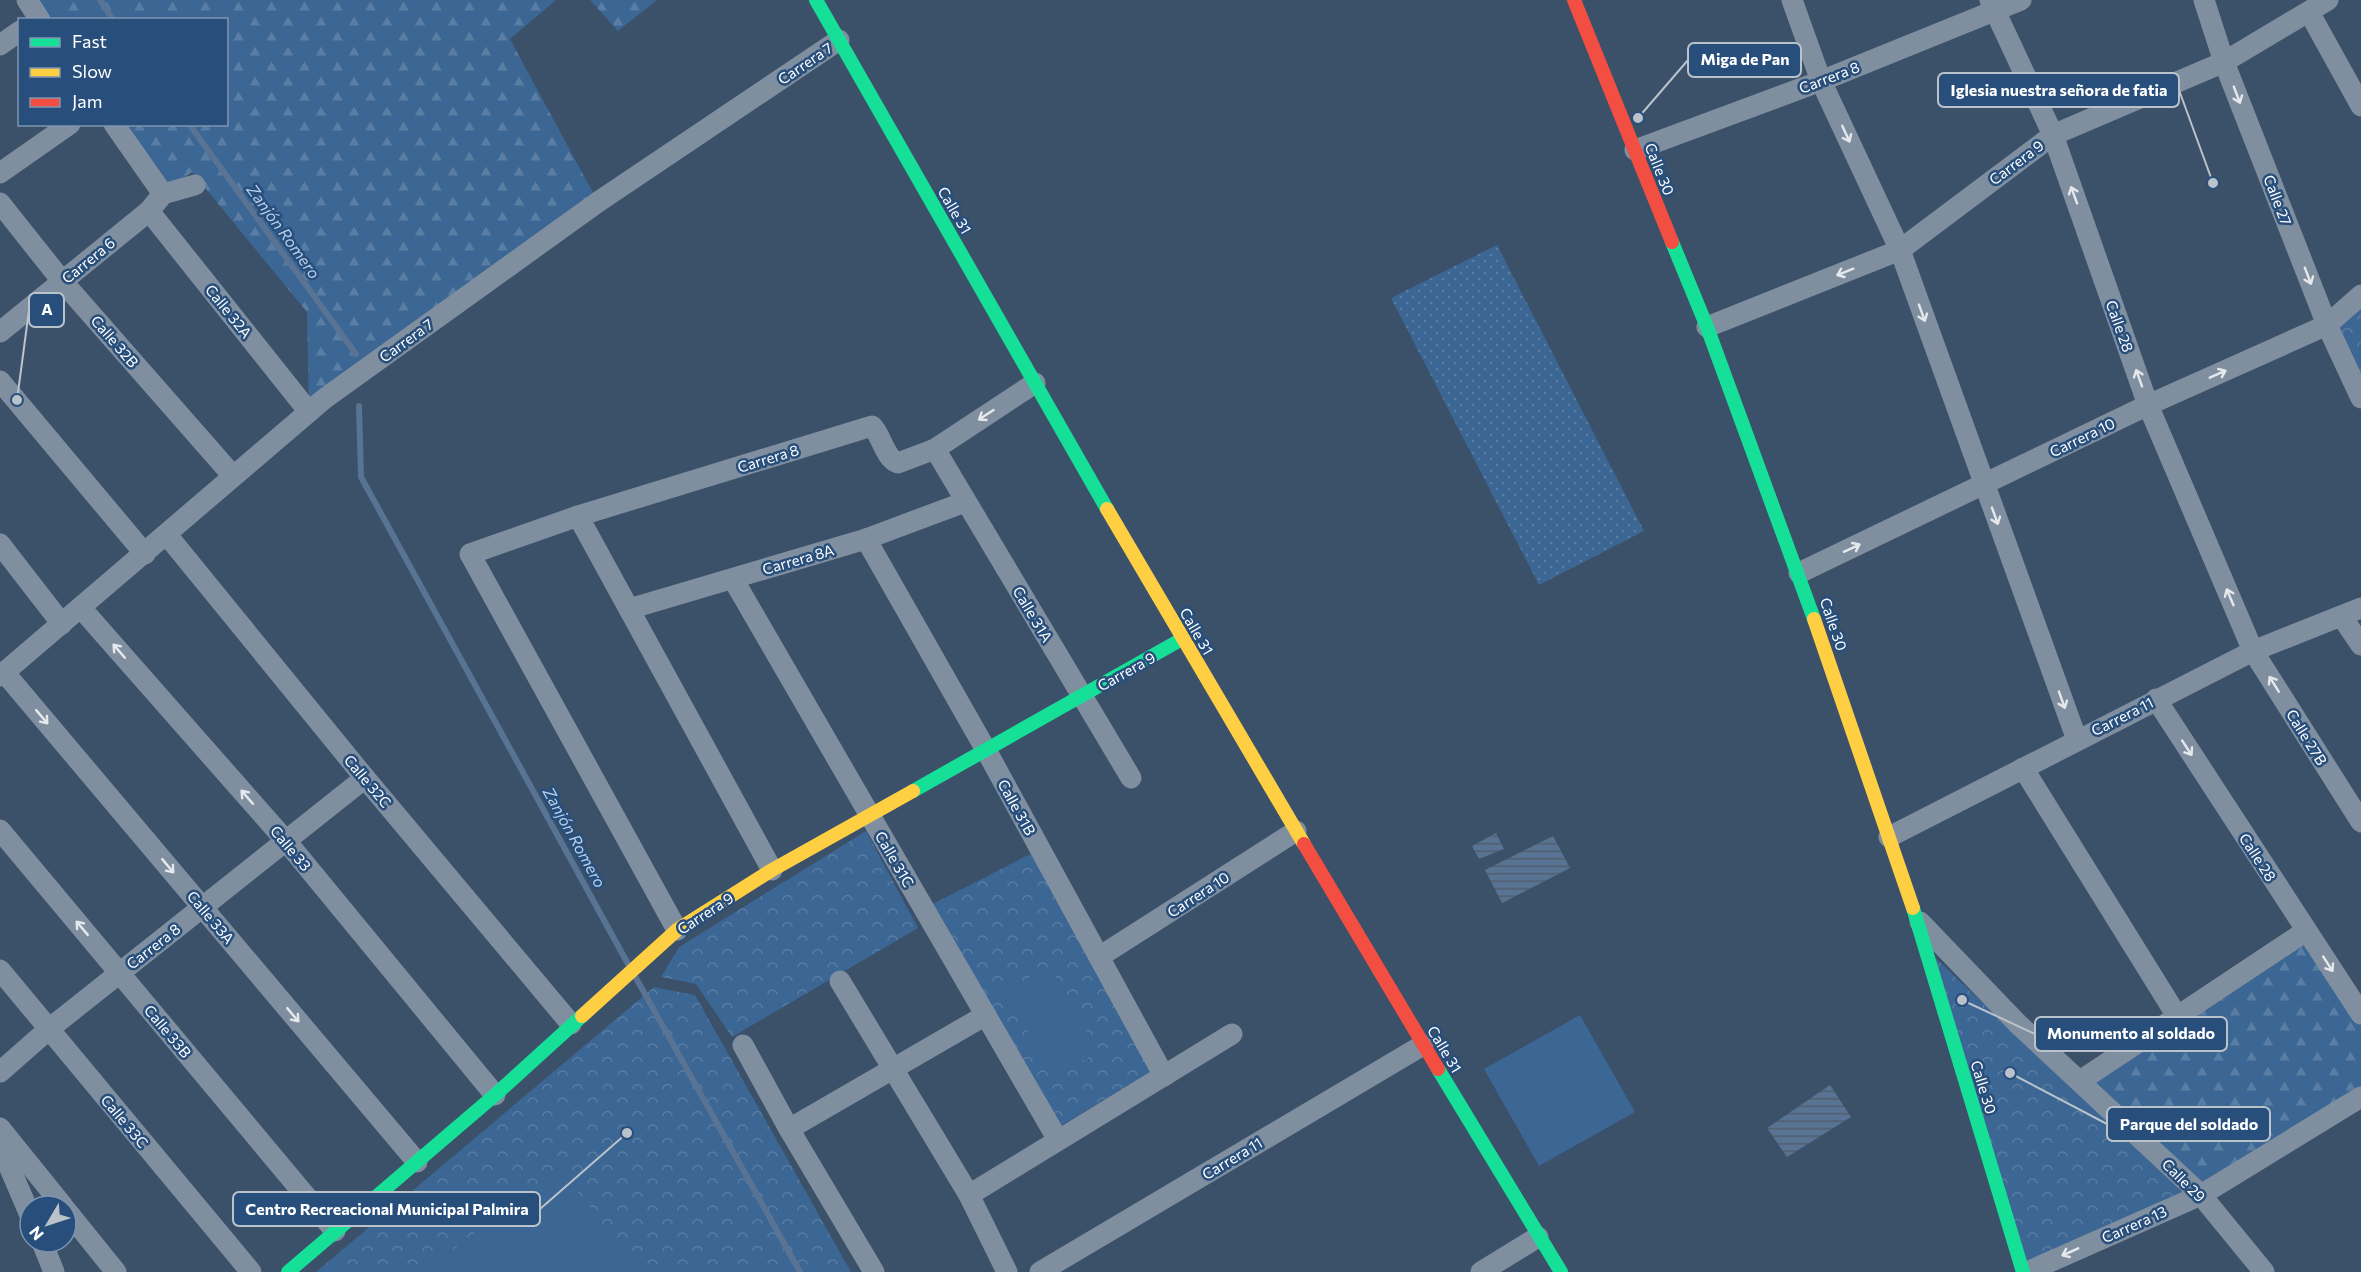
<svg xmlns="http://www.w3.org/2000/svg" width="2361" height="1272" font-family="Commissioner,sans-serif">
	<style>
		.grass { fill: url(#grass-dots) }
		.forest { fill: url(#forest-firs) }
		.park { fill: url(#park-crowns) }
		.pitch { fill: #3c6693 }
		.water { fill: url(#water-rules) }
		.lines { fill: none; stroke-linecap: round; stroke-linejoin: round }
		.stream { stroke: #587393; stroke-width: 6 }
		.street { stroke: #808fa0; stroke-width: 21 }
		.fast { stroke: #16e098; stroke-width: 14 }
		.slow { stroke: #ffcf43; stroke-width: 14 }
		.jam { stroke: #f24e42; stroke-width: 14 }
		.oneway { stroke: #e6e9ec }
		.labels { text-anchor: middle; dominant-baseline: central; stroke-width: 5; stroke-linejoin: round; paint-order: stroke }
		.street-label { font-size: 15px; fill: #fff; stroke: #284f7c }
		.water-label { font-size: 16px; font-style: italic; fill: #b8d1ec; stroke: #284f7c }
		.leader { fill: none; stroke: #bac2ca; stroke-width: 2 }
		.callout-dot { fill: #bac2ca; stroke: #284f7c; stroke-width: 2 }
		.callout { fill: #284f7c; stroke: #bac2ca; stroke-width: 2 }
		.callout-label { font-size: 16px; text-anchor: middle; font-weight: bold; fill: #fff }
	</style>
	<defs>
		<pattern id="grass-dots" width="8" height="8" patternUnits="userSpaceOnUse" patternTransform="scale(1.5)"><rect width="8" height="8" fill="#3c6693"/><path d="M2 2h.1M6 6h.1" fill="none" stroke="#597da3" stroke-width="1.8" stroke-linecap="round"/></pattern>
		<pattern id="forest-firs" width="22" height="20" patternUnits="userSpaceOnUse" patternTransform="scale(1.5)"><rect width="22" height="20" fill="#3c6693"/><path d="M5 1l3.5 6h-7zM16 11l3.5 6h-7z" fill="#597da3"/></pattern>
		<pattern id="park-crowns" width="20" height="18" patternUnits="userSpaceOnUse" patternTransform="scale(1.5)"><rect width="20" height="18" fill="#3c6693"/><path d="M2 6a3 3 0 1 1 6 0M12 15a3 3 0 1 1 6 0" fill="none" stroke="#597da3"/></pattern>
		<pattern id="water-rules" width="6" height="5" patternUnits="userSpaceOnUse" patternTransform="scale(1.5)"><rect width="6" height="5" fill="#587393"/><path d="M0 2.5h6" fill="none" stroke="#515e6c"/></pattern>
	</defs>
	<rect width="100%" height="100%" fill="#3b5069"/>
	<path class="grass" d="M1497,245L1644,531L1539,585L1391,298Z"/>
	<g class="forest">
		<path d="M26,0H556L510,39L598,202L309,412L307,312L192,172L163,194L113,125L226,124V20L39,19Z"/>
		<path d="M590,0H657L618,31Z"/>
		<path d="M2306,931L2361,1014V1097L2201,1195L2080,1081Z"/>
	</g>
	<g class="park">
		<path d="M2361,295V398L2327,325Z"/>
		<path d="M866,831L918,928L732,1037L696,984L661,977L679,947Z"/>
		<path d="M1034,852L1153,1071L1060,1126L931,905Z"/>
		<path d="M1924,947L2189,1199L2027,1272Z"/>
		<path d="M654,987L695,995L851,1272H316Z"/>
	</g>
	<g class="pitch">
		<path d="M1050,966L1098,1052L1054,1077L1005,991Z"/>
		<path d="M1580,1015L1635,1112L1539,1166L1484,1069Z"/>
		<path d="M559,1168L640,1272H424Z"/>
	</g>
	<g class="water">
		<path d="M1496,833L1504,849L1479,859L1472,846Z"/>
		<path d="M1553,836L1570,868L1502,903L1485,870Z"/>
		<path d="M1830,1085L1851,1117L1787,1157L1767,1128Z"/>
	</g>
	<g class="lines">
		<g class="stream">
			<path d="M100,0L113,20"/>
			<path d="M189,124L356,354"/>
			<path d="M359,406L361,477L628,964"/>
			<path d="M636,978L800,1272"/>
		</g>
		<g class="street">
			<path d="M27,0L40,20"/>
			<path d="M1792,0L1821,81L1900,250L2077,740"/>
			<path d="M1990,0L2053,135L2148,405L2253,651L2361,822"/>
			<path d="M2204,0L2224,62L2327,325L2361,398"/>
			<path d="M2309,12L2361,106"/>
			<path d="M0,45L20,31"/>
			<path d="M114,124L163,194"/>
			<path d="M1635,150L1821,81L2021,0"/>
			<path d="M0,173L70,124"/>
			<path d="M0,203L62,281L233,476"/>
			<path d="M149,211L309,412"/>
			<path d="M1707,327L1900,250L2053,135L2224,62L2328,0"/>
			<path d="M0,332L149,211L163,194L195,185"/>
			<path d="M0,381L145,554"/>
			<path d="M935,449L1131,778"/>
			<path d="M578,516L772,870"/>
			<path d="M167,535L365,778L571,1024"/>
			<path d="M866,539L986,750L1164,1076"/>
			<path d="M0,544L62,624"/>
			<path d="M1799,573L2148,405L2327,325L2361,295"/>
			<path d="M733,579L1058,1140"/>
			<path d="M81,608L286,841L495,1095"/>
			<path d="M629,609L866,539L965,502"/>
			<path d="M2342,617L2361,645"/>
			<path d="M4,672L417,1162"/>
			<path d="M0,676L324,399L598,202L839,40"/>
			<path d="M2156,699L2361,1014"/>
			<path d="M2023,768L2177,1016"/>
			<path d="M0,830L335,1231"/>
			<path d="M1889,837L2253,651L2361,608"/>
			<path d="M1920,922L2017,1023L2201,1195L2264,1272"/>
			<path d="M677,930L470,554L578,516L872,426C882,436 885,459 898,463L935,449L1035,383"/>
			<path d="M1099,957L1296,831"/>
			<path d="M0,970L251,1272"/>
			<path d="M840,981L969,1195L1007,1272"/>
			<path d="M743,1045L789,1129L874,1272"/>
			<path d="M0,1072L49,1029L365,778"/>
			<path d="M2080,1081L2306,931"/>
			<path d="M0,1128L63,1206"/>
			<path d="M789,1129L986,1015"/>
			<path d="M0,1145L30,1215"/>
			<path d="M969,1195L1232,1034"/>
			<path d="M66,1210L116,1272"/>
			<path d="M42,1242L54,1272"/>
			<path d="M1040,1272L1423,1045"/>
			<path d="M1481,1272L1538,1237"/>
			<path d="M2027,1272L2201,1195L2361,1097"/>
		</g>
		<g class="fast">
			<path d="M816,0L1107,509"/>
			<path d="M1672,242L1707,327L1814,619"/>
			<path d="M913,791L1182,639"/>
			<path d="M1913,908L2023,1272"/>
			<path d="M1438,1069L1561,1272"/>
			<path d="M288,1272L495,1095L582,1016"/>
		</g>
		<g class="slow">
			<path d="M1107,509L1304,844"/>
			<path d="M1814,619L1913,908"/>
			<path d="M582,1016L677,930L772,870L913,791"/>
		</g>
		<g class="jam">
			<path d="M1574,0L1672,242"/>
			<path d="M1304,844L1438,1069"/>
		</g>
	</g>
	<defs><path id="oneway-shaft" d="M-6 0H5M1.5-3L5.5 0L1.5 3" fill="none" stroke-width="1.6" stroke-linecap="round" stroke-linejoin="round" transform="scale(1.5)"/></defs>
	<g class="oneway">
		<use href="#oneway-shaft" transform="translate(2237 95) rotate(69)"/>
		<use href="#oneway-shaft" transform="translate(1846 134) rotate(65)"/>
		<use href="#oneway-shaft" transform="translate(2074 195) rotate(-110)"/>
		<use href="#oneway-shaft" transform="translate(1845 272) rotate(158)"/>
		<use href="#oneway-shaft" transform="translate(2308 276) rotate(69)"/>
		<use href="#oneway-shaft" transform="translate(1922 313) rotate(70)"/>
		<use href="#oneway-shaft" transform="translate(2218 374) rotate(-24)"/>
		<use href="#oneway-shaft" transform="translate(2139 378) rotate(-110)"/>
		<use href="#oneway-shaft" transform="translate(986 415) rotate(147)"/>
		<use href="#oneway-shaft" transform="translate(1995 516) rotate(70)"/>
		<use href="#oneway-shaft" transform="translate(1852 548) rotate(-25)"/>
		<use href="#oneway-shaft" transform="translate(2230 597) rotate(-113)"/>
		<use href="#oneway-shaft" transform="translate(119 651) rotate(-131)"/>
		<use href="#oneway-shaft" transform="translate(2274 684) rotate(-122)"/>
		<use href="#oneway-shaft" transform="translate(2062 700) rotate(70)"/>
		<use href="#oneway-shaft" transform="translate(42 717) rotate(50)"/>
		<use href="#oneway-shaft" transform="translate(2187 748) rotate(57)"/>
		<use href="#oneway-shaft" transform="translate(247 797) rotate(-131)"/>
		<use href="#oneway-shaft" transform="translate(168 866) rotate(50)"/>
		<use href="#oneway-shaft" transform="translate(82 928) rotate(-130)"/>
		<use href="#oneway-shaft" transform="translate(2328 964) rotate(57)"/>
		<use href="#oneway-shaft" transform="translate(293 1015) rotate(50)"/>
		<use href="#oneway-shaft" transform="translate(2070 1252) rotate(156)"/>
	</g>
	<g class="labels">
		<g class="street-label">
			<text transform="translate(805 63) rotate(-34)">Carrera 7</text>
			<text transform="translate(1829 77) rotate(-21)">Carrera 8</text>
			<text transform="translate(2016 162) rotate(-37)">Carrera 9</text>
			<text transform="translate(1660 169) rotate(68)">Calle 30</text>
			<text transform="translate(2278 200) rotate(69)">Calle 27</text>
			<text transform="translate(955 210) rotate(60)">Calle 31</text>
			<text transform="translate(88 260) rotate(-39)">Carrera 6</text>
			<text transform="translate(229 311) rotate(51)">Calle 32A</text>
			<text transform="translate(2120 326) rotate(70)">Calle 28</text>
			<text transform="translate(406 340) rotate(-36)">Carrera 7</text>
			<text transform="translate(115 341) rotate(49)">Calle 32B</text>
			<text transform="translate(2082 437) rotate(-26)">Carrera 10</text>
			<text transform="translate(768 458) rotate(-17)">Carrera 8</text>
			<text transform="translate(798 559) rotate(-16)">Carrera 8A</text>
			<text transform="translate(1033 614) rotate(59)">Calle 31A</text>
			<text transform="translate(1834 624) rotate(71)">Calle 30</text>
			<text transform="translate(1197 631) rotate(60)">Calle 31</text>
			<text transform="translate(1126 671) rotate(-29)">Carrera 9</text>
			<text transform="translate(2122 716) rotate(-27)">Carrera 11</text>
			<text transform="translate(2307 737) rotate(58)">Calle 27B</text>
			<text transform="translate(368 781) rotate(50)">Calle 32C</text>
			<text transform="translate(1017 807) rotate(61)">Calle 31B</text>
			<text transform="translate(291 848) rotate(50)">Calle 33</text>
			<text transform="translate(2258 857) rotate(57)">Calle 28</text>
			<text transform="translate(895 859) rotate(60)">Calle 31C</text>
			<text transform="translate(1198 894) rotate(-33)">Carrera 10</text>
			<text transform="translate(705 913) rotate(-33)">Carrera 9</text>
			<text transform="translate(211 917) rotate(50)">Calle 33A</text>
			<text transform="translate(153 946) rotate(-38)">Carrera 8</text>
			<text transform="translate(168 1031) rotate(50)">Calle 33B</text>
			<text transform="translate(1445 1049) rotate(59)">Calle 31</text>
			<text transform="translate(1984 1087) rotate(73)">Calle 30</text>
			<text transform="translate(125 1121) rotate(50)">Calle 33C</text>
			<text transform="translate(1232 1158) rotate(-31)">Carrera 11</text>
			<text transform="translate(2184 1180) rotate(45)">Calle 29</text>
			<text transform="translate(2134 1224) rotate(-24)">Carrera 13</text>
		</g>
		<g class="water-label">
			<text transform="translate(284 231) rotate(54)">Zanjón Romero</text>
			<text transform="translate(575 837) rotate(61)">Zanjón Romero</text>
		</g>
	</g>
	<path class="leader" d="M1638 118L1688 60M2213 183L2179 90M17 400L29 310M1962 1000L2035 1034M2010 1073L2107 1124M627 1133L540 1209"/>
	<g class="callout-dot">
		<circle cx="1638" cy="118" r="6"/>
		<circle cx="2213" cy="183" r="6"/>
		<circle cx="17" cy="400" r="6"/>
		<circle cx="1962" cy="1000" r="6"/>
		<circle cx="2010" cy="1073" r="6"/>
		<circle cx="627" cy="1133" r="6"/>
	</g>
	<g class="callout">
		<rect x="1688" y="43" width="113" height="34" rx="6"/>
		<rect x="1938" y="73" width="241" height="34" rx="6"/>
		<rect x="29" y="293" width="35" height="34" rx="6"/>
		<rect x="2035" y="1017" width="192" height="34" rx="6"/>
		<rect x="2107" y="1107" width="163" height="34" rx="6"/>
		<rect x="233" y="1192" width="307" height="34" rx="6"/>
	</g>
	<g class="callout-label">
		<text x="1745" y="65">Miga de Pan</text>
		<text x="2059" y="96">Iglesia nuestra señora de fatia</text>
		<text x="47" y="315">A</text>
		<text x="2131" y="1039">Monumento al soldado</text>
		<text x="2189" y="1130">Parque del soldado</text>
		<text x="387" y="1215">Centro Recreacional Municipal Palmira</text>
	</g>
	<rect x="18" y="18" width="210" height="108" fill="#284f7c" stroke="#7e95b0" stroke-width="1.5"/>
	<rect x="30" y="38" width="30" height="9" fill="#16e098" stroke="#7e95b0" stroke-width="1.5"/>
	<text x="72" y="48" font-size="18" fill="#ffffff">Fast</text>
	<rect x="30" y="68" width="30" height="9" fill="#ffcf43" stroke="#7e95b0" stroke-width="1.5"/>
	<text x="72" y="78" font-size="18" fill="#ffffff">Slow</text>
	<rect x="30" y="98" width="30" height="9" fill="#f24e42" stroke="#7e95b0" stroke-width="1.5"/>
	<text x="72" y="108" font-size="18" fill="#ffffff">Jam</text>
	<g transform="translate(48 1224) rotate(231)"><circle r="28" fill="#284f7c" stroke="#7e95b0" stroke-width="1.5"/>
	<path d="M0-4.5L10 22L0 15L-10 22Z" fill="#bac2ca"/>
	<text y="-9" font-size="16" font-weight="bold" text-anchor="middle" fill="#ffffff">N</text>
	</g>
</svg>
